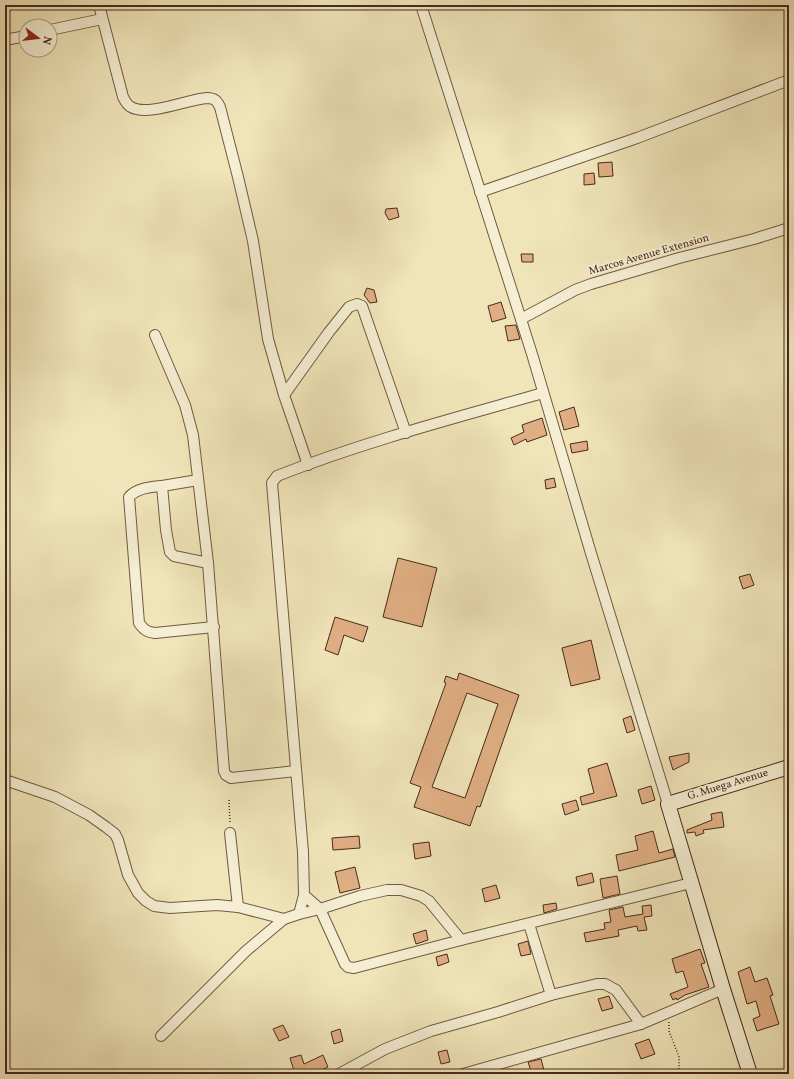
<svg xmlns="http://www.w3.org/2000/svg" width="794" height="1079" font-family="Vollkorn,serif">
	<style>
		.building { fill: #e0ae83; stroke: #462a1e; fill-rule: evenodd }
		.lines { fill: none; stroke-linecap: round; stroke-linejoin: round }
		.street-casing { stroke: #705945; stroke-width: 12 }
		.secondary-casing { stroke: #462a1e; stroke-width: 16 }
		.path { stroke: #462a1e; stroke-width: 1.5; stroke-dasharray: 1 2; stroke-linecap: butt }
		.street { stroke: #f5eed2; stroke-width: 10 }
		.secondary { stroke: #f5eed2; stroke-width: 14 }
		.labels { text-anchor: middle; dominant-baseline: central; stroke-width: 3.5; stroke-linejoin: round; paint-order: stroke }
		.street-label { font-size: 11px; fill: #462a1e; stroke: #f5eed2 }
	</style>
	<rect width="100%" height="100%" fill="#f0e5b9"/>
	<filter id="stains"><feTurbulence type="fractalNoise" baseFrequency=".005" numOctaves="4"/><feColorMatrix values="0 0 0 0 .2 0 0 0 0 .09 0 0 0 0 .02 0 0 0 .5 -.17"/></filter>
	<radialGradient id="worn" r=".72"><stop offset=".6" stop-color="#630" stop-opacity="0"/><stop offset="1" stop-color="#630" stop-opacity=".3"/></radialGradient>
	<g class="building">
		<path d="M612,162L613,176L599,177L598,163Z"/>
		<path d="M594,173L595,184L584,185V174Z"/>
		<path d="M397,208L399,217L389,220L385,213L386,209Z"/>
		<path d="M521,254H533V262H522Z"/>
		<path d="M367,288L374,290L377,302L370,303L364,295Z"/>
		<path d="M501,302L506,318L492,322L488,306Z"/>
		<path d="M516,325L520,339L508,341L505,326Z"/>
		<path d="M574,407L579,426L564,430L559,412Z"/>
		<path d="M542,418L547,435L527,442L526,439L514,445L511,438L524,432L522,425Z"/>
		<path d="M587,441L588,450L572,453L570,444Z"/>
		<path d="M554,478L556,487L546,489L545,480Z"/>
		<path d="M398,558L437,568L422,627L383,617Z"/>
		<path d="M750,574L754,585L743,589L739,577Z"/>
		<path d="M335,617L368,627L363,642L344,635L338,655L325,650Z"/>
		<path d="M591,640L600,679L571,686L562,648Z"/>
		<path d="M459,673L519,695L480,807L477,806L470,826L414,807L421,787L410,783L446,683L444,682L446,676L457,680ZM467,693L498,704L465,798L432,787Z"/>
		<path d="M631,716L635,730L627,733L623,719Z"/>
		<path d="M689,753V762L673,770L669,757Z"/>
		<path d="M607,763L617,796L582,805L580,797L594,793L588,769Z"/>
		<path d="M651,786L655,800L642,804L638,790Z"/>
		<path d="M576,800L579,810L565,815L562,804Z"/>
		<path d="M722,812L724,827L703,830L704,833L696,836L695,832L687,833V830L712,820L711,814Z"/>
		<path d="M653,831L659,853L673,849L675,857L619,871L616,855L638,850L635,836Z"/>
		<path d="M359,836L360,848L333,850L332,838Z"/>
		<path d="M429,842L431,856L415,859L413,844Z"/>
		<path d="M355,867L360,888L340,893L335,872Z"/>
		<path d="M592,873L594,882L578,886L576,877Z"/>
		<path d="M617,876L620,894L603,898L600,879Z"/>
		<path d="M496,885L500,898L485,902L482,889Z"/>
		<path d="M556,903L557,909L544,913L543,905Z"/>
		<path d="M651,905L652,916L644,917L647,930L638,931L637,926L618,930L619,936L586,942L584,933L605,929L604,923L611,922L609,910L623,907L625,917L643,914L642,906Z"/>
		<path d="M426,930L428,940L416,944L413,934Z"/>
		<path d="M528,941L531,954L521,956L518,944Z"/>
		<path d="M700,949L705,963L701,964L709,987L685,995L677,1000L676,998L673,1000L670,994L688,987L683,971L676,973L672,959Z"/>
		<path d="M447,954L449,962L438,966L436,957Z"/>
		<path d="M750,967L755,982L767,978L773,995L770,996L779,1024L757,1031L753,1019L760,1016L756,1001L747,1004L738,972Z"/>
		<path d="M609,996L613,1008L602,1011L598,999Z"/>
		<path d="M283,1025L289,1037L279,1041L273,1029Z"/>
		<path d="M340,1029L343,1041L334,1044L331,1032Z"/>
		<path d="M649,1039L655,1054L641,1059L635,1044Z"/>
		<path d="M447,1050L450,1062L441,1064L438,1052Z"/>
		<path d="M301,1055L304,1064L323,1055L328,1067L315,1073L314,1069L295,1074L290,1058Z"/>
		<path d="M541,1059L545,1074H532L528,1062Z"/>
	</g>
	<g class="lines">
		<defs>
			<g id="street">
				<path d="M99,5L123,97C125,101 127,105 131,107C148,117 188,99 207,98C215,98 217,101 220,107L238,177L253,241L268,339L284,395L308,465"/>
				<path d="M421,5L532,354L590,550L668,804"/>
				<path d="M50,30L102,19"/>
				<path d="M5,40L26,36"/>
				<path d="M480,192L637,138L789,80"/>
				<path d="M521,319L575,290L591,284L679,258L754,239L789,228"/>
				<path d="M155,335L185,405L193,435L208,563L224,771L226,775L231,778L296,771"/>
				<path d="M284,395L329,332L349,307L357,304L362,306L406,433"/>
				<path d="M198,480L162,486L166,530L170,552L174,556L208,563"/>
				<path d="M162,486C150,487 137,488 129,497L139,623C144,630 147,632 155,633L214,627"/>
				<path d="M5,780L55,797L89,815L106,827L115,834L118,840L128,875L138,893L146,901L154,906L170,908L217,905L238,907L284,919"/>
				<path d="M230,833L238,907"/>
				<path d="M304,895L320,909L345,964L348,967L354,968L461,940"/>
				<path d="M299,914L304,895L303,852L272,483L277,476C363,442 455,418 543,393"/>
				<path d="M529,924L551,995"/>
				<path d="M161,1036L246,951L284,919L299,914L320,909L360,896L387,890H401L421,896L429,901L461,940L691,883"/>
				<path d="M339,1074L385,1049L431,1031L498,1012L551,995L597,984H605L616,990L641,1024L723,989"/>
				<path d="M463,1074L641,1024"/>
			</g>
			<path id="secondary" d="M750,1074L723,989L668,804L789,767"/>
		</defs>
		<use href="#street" class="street-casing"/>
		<use href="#secondary" class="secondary-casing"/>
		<g class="path">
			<path d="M229,800L230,824"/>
			<path d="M669,1022V1031L679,1057V1074"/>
		</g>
		<use href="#street" class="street"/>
		<use href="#secondary" class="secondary"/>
	</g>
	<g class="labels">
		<g class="street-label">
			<text transform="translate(649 255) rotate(-16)">Marcos Avenue Extension</text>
			<text transform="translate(728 785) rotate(-17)">G. Muega Avenue</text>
		</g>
	</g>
	<rect width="794" height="1079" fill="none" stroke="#f0e5b9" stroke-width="20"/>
	<rect x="6" y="6" width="782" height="1067" fill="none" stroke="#462a1e" stroke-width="2"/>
	<rect x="10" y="10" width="774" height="1059" fill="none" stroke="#462a1e"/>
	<g transform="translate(38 38) rotate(105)"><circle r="19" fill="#f5eed2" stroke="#afa08a"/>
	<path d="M0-3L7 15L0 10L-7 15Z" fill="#8f2418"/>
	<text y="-6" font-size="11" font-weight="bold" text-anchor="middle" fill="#462a1e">N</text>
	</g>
	<rect width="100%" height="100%" filter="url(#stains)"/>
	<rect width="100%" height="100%" fill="url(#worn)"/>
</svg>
